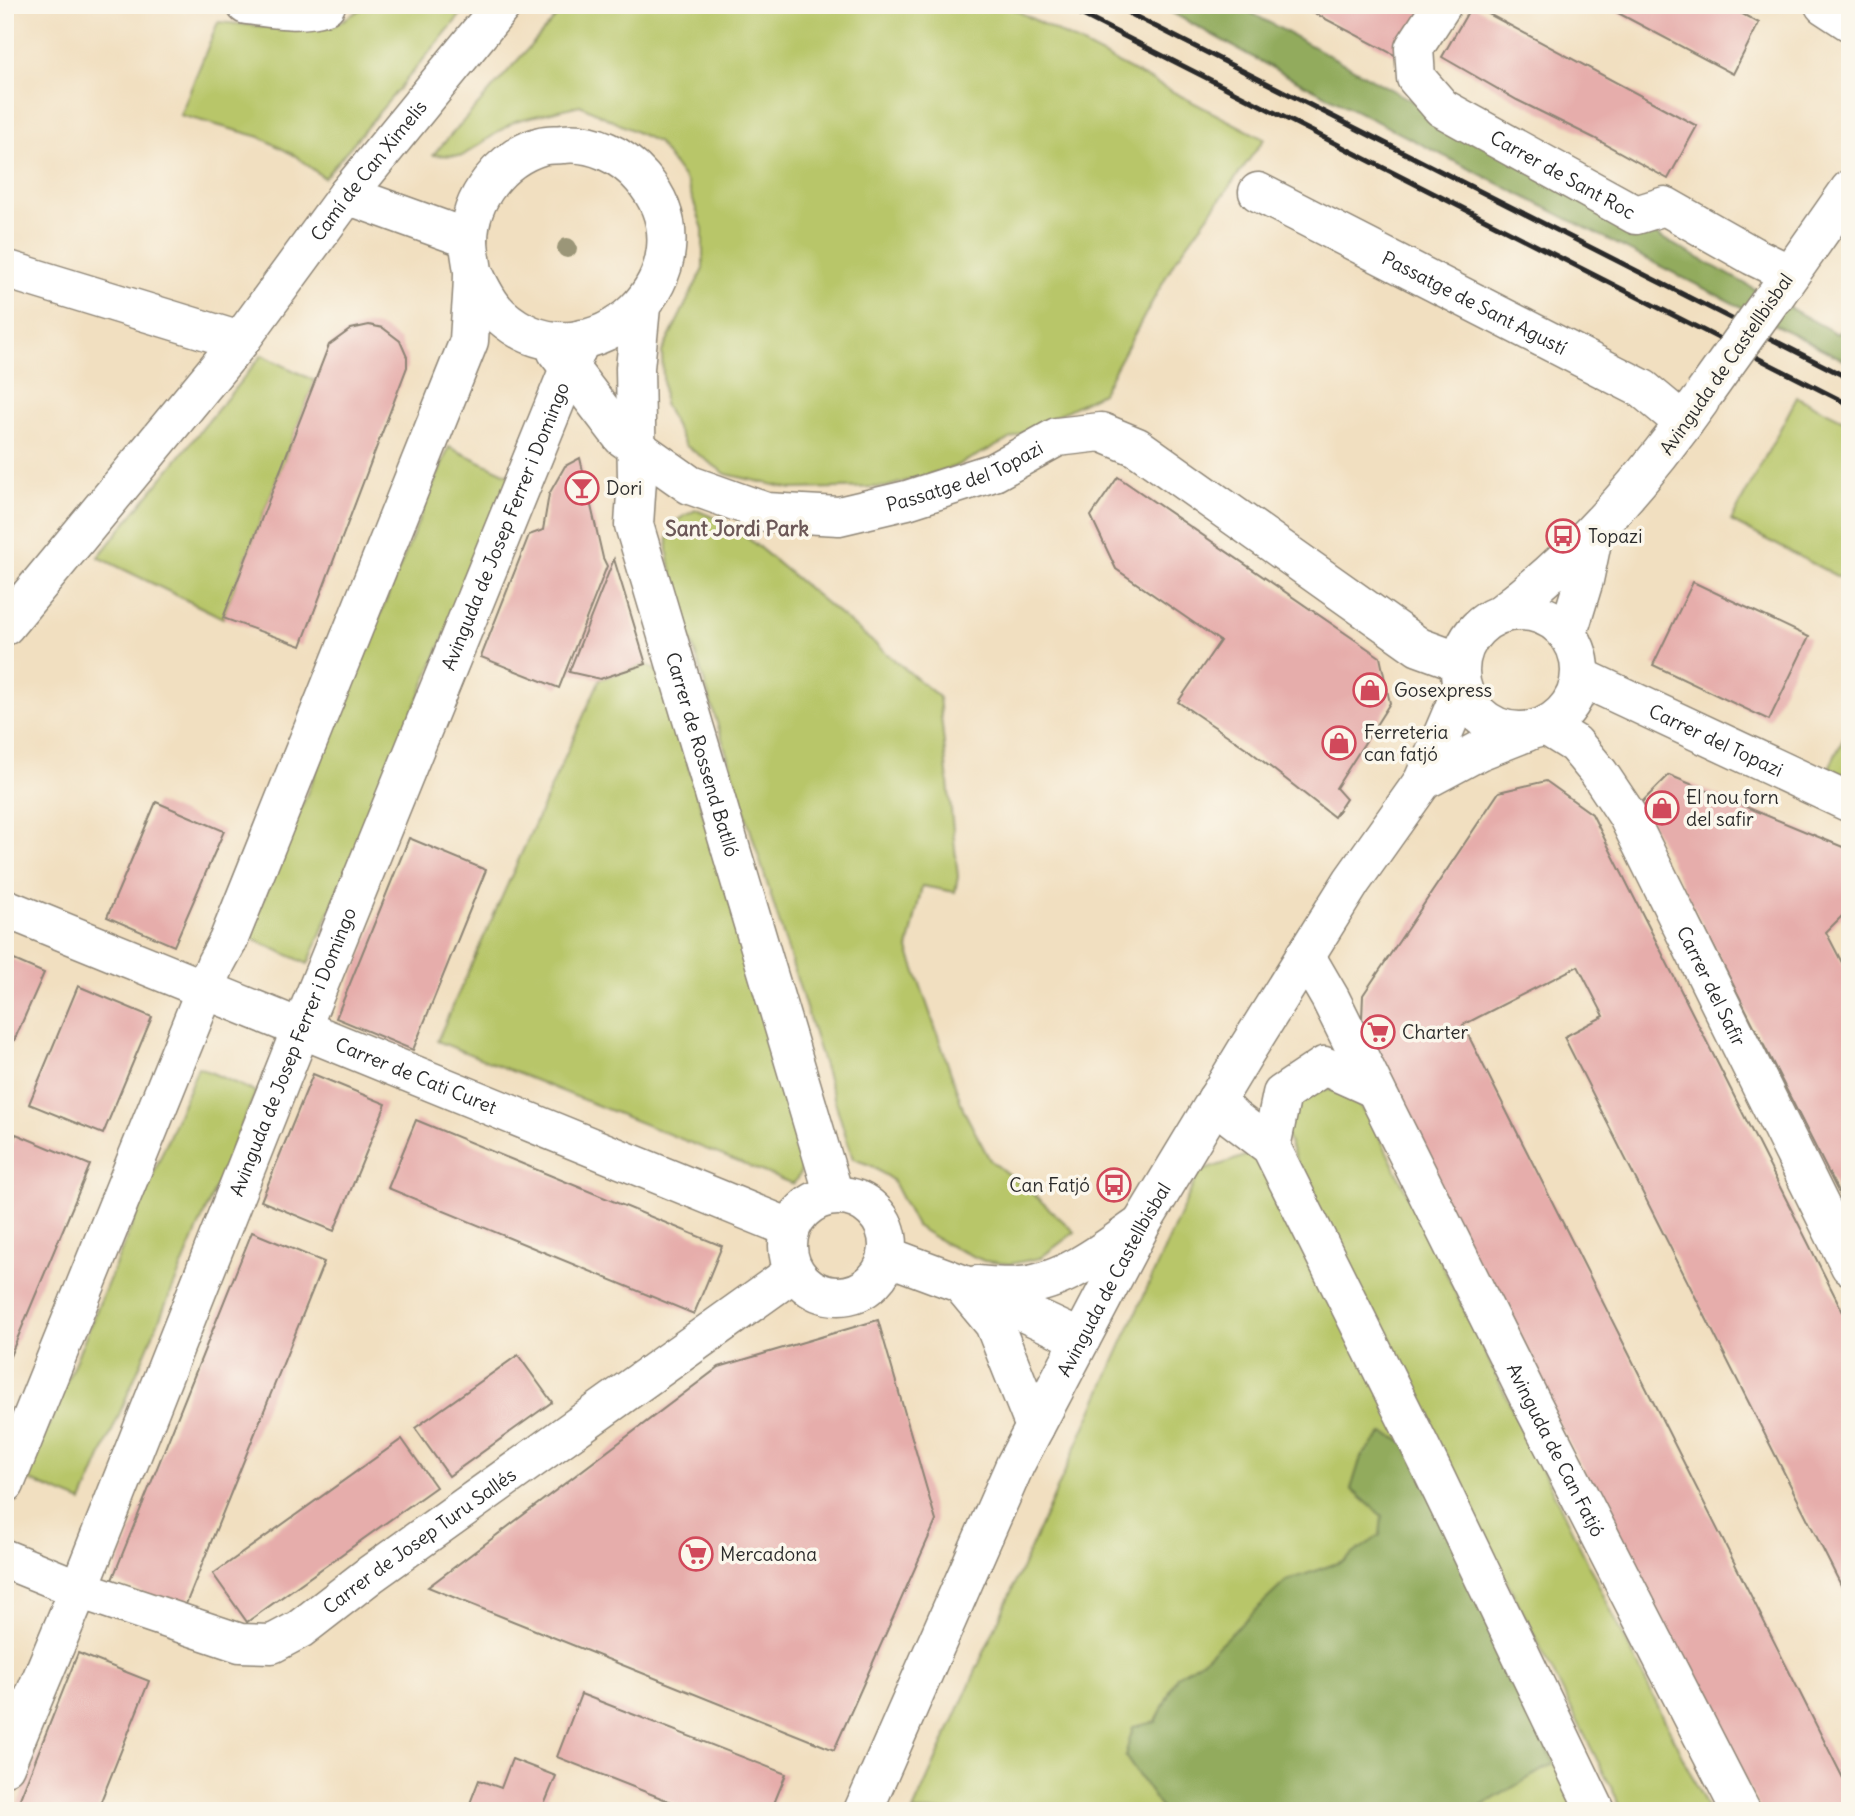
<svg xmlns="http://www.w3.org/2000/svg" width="1855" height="1816" font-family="Delius,sans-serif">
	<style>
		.green { fill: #b8c669; stroke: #72784a; stroke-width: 2 }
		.forest { fill: #92ab5d; stroke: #5e6b44; stroke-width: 2 }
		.building { fill: #e6adab }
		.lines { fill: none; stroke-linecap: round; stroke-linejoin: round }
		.minor-casing { stroke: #8e8576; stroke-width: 41 }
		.minor { stroke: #fff; stroke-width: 38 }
		.rail { stroke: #2b2b2b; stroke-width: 5 }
		.minor-bridge-casing { stroke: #8e8576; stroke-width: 41; stroke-linecap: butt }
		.minor-bridge { stroke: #fff; stroke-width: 38 }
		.tree { fill: #9b9678 }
		.labels { text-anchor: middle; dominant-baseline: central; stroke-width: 7; stroke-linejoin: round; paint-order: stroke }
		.street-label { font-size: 19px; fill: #2b2b2b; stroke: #fbf7ec }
		.poi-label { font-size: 19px; fill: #2b2b2b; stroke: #fbf7ec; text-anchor: start }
		.neighbourhood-label { font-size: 21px; font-weight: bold; fill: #6c5858; stroke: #fbf7ec }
	</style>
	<rect width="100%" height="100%" fill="#fbf7ec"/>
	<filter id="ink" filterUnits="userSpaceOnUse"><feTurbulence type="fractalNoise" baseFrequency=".0143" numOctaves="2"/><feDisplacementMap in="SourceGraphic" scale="14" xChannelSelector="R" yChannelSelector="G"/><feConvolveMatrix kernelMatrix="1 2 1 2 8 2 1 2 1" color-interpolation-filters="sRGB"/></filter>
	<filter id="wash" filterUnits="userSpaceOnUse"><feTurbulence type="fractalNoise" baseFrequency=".00686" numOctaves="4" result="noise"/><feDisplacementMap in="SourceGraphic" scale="28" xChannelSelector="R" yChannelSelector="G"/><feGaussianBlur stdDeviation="1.57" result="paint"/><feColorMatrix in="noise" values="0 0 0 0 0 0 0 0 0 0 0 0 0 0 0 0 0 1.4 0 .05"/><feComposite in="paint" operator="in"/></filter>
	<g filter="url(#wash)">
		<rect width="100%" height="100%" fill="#f1dfc0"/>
		<g class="green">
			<path d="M368,5H469L324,178L296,156L260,137L180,115L218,22L290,29L333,26Z"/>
			<path d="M567,5H1006L1264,139L1173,264L1102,393L954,467L886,487L792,489L726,474L685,445L664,404L662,352L703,269V229L687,183L657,142L580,105L515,121L462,156L433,155Z"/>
			<path d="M262,355L315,381L223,618L98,557Z"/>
			<path d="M1797,397L1850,423V583L1731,521Z"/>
			<path d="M449,447L511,476L308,964L248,937Z"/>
			<path d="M696,510L732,525L939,697L958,877L955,892L922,886L908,949L964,1111L990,1160L1033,1194L1075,1232L1040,1258L1010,1264L984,1261L948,1245L916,1226L892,1180L870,1165L853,1159L675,588C672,570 662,544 672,526C677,518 688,514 696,510Z"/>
			<path d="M646,664L660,673L804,1145C804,1160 803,1173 793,1184L437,1041L600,679Z"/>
			<path d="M1850,725V778L1829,768Z"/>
			<path d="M198,1067L256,1092L82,1502L26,1479Z"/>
			<path d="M1326,1089L1348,1094L1370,1117L1709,1811H1623L1306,1184L1284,1130L1292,1104L1312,1092Z"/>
			<path d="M1271,1147L1595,1811H913L1199,1172Z"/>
		</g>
		<g class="forest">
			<path d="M1158,5H1237L1837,334L1850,316V363L1278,71Z"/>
			<path d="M1383,1433L1406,1442L1554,1763L1473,1811H1163L1125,1756L1133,1727L1156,1722L1177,1676L1204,1659L1286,1581L1343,1561L1380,1535L1382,1516L1351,1489L1361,1457Z"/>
		</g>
		<g id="blocks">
			<g class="building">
				<path d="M1299,5H1427L1400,58Z"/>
				<path d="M1472,5L1697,126L1668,179L1594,138L1517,100L1442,57Z"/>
				<path d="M1603,5H1726L1759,23L1733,74Z"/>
				<path d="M369,325L383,328L400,341L407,357V367L301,646L223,618L329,345L351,329Z"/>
				<path d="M580,458L603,558L607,566L559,688L481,657L529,535L543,530L549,494L565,466Z"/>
				<path d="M1118,477L1380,657L1390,703L1336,788L1346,799L1334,817L1246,748L1178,702L1220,641L1116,569L1091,516Z"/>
				<path d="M614,559L646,664L600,679L569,672Z"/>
				<path d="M1693,582L1809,637L1769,720L1653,665Z"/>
				<path d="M1669,775L1850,850V908L1826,932L1850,978V1215L1641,803Z"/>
				<path d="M1546,781L1592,814L1850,1326V1603L1564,1037L1604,1016L1578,966L1463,1025L1850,1792V1811H1761L1361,1043L1363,995L1499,792Z"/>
				<path d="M156,802L224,831L174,946L107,917Z"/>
				<path d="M409,838L486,870L413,1050L336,1018Z"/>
				<path d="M5,956L44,973L13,1043L5,1040Z"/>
				<path d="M78,986L152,1017L103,1134L29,1104Z"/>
				<path d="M313,1074L386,1104L334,1231L261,1201Z"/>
				<path d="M416,1120L722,1246L694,1314L388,1188Z"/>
				<path d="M16,1134L90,1165L5,1368V1160Z"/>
				<path d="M252,1232L324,1262L184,1609L112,1580Z"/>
				<path d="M878,1320L936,1521L834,1750L428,1587L719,1367Z"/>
				<path d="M518,1355L552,1402L449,1476L415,1428Z"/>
				<path d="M402,1439L436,1487L247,1622L213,1574Z"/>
				<path d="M78,1653L149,1681L97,1811H15Z"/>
				<path d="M581,1694L786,1774L771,1811H694L557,1757Z"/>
				<path d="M512,1759L556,1776L544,1805L560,1811H467L479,1780L501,1788Z"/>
			</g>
		</g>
	</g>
	<g filter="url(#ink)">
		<use href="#blocks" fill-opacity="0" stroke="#8e8576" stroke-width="2"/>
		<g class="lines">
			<defs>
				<g id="minor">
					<path d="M246,5C272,8 301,14 326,5"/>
					<path id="s1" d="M1442,5L1414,48L1416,78L1442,108L1636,215L1665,206L1753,256L1790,274"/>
					<path d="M1824,5L1850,22"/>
					<path id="s2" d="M1258,192L1643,389L1684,423"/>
					<path d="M347,195L469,239"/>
					<path d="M5,269L240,341"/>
					<path d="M1775,296L1850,189"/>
					<path id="s3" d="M641,307L635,368L637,479L634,525L834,1195"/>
					<path id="s4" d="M557,352L622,437L690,485L766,512L839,516L907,500L994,472L1057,437L1101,432L1137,447L1419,647L1460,662"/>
					<circle cx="1520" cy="671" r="60"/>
					<path d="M1502,613C1580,554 1644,480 1700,401"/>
					<path id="s5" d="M5,626L240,341L347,195L502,5"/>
					<path d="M1568,633L1584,580L1594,532"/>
					<path id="s6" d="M1581,677L1850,803"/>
					<path id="s7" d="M1546,726L1575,744L1599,773L1627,815L1850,1266"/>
					<path d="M1423,781L1479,751L1527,732"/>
					<path id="s8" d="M5,908L790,1228"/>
					<path id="s9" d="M1305,955L1330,998L1529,1398L1741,1811"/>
					<path d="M1216,1100L1233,1118L1271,1147L1427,1460L1596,1811"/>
					<path d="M1271,1147L1282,1094L1324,1066L1373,1088"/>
					<circle cx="838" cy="1246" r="50"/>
					<path d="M887,1256L962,1284L1081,1339"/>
					<path d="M977,1285C991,1286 1007,1288 1021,1286C1063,1282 1103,1252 1136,1228"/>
					<path d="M965,1289L994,1324L1035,1427"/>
					<path d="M5,1484L216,963L228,941L469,341C470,318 473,295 473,272C472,261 469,251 469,240C469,198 501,158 541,146C548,144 556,145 563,144C593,141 622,155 642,178C721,269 591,396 501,316C488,304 480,287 473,271"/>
					<path id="s10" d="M5,1559L79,1589L240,1643L272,1644L300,1629L371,1574L794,1272"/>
					<path id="s11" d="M5,1766L79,1589L301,1029L581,339"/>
					<path id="s12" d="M863,1811L1015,1465L1141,1225L1246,1051L1352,881L1423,781L1462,689"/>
				</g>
			</defs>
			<use href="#minor" class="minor-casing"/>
			<use href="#minor" class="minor"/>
			<g class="rail">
				<path d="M1063,5L1850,405"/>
				<path d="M1113,5L1850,379"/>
			</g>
			<defs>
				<path id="minor-bridge" d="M1704,394L1771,300"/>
			</defs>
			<use href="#minor-bridge" class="minor-bridge-casing"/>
			<use href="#minor-bridge" class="minor-bridge"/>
		</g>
		<circle class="tree" cx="567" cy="248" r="10"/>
	</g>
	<defs>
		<symbol id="bar-ring" viewBox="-11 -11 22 22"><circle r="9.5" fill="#fbf7ec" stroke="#d1495b" stroke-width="1.5"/><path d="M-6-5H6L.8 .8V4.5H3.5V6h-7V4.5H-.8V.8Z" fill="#d1495b"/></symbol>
		<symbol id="bus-ring" viewBox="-11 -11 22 22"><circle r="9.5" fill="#fbf7ec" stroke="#d1495b" stroke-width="1.5"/><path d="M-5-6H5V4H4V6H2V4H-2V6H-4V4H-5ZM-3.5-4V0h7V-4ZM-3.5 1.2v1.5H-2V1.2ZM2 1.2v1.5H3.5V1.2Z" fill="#d1495b"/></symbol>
		<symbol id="shop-ring" viewBox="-11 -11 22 22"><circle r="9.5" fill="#fbf7ec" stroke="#d1495b" stroke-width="1.5"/><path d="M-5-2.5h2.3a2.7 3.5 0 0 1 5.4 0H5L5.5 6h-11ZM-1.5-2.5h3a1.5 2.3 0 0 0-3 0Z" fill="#d1495b"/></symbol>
		<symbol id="supermarket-ring" viewBox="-11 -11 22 22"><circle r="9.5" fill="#fbf7ec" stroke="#d1495b" stroke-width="1.5"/><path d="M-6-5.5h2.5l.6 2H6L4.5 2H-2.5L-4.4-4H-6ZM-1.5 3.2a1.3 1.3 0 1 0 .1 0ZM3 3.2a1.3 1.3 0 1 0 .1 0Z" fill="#d1495b"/></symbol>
	</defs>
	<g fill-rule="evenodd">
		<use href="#bar-ring" x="563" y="469" width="38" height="38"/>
		<use href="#bus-ring" x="1544" y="517" width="38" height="38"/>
		<use href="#shop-ring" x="1351" y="671" width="38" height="38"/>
		<use href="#shop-ring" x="1320" y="724" width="38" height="38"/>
		<use href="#shop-ring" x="1643" y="789" width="38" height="38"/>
		<use href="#supermarket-ring" x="1359" y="1013" width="38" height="38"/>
		<use href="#bus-ring" x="1095" y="1166" width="38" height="38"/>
		<use href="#supermarket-ring" x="677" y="1535" width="38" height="38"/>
	</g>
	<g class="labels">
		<g class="street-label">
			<text stroke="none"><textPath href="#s5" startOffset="583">Camí de Can Ximelis</textPath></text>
			<text stroke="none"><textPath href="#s1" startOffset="259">Carrer de Sant Roc</textPath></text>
			<text stroke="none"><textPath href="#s2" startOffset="243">Passatge de Sant Agustí</textPath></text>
			<text transform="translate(1726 364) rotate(-55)">Avinguda de Castellbisbal</text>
			<text stroke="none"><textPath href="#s4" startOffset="476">Passatge del Topazi</textPath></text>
			<text stroke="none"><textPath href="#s11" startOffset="1337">Avinguda de Josep Ferrer i Domingo</textPath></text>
			<text stroke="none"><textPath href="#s6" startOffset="149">Carrer del Topazi</textPath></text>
			<text stroke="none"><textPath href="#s3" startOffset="458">Carrer de Rossend Batlló</textPath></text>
			<text stroke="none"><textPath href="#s7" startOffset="313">Carrer del Safir</textPath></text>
			<text stroke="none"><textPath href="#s11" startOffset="770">Avinguda de Josep Ferrer i Domingo</textPath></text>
			<text stroke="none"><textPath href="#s8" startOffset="444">Carrer de Cati Curet</textPath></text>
			<text stroke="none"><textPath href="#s12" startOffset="588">Avinguda de Castellbisbal</textPath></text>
			<text stroke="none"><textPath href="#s9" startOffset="555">Avinguda de Can Fatjó</textPath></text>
			<text stroke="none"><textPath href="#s10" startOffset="462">Carrer de Josep Turu Sallés</textPath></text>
		</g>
		<g class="poi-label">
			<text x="606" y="488">Dori</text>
			<text x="1588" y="536">Topazi</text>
			<text x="1394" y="690">Gosexpress</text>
			<text x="1364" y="732">Ferreteria<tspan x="1364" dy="22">can fatjó</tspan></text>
			<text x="1686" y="797">El nou forn<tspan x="1686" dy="22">del safir</tspan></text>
			<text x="1402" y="1032">Charter</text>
			<text x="1090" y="1185" text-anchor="end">Can Fatjó</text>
			<text x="720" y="1554">Mercadona</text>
		</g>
		<g class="neighbourhood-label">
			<text x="737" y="528">Sant Jordi Park</text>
		</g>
	</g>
	<rect width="1855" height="1816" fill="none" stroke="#fbf7ec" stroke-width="28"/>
</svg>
